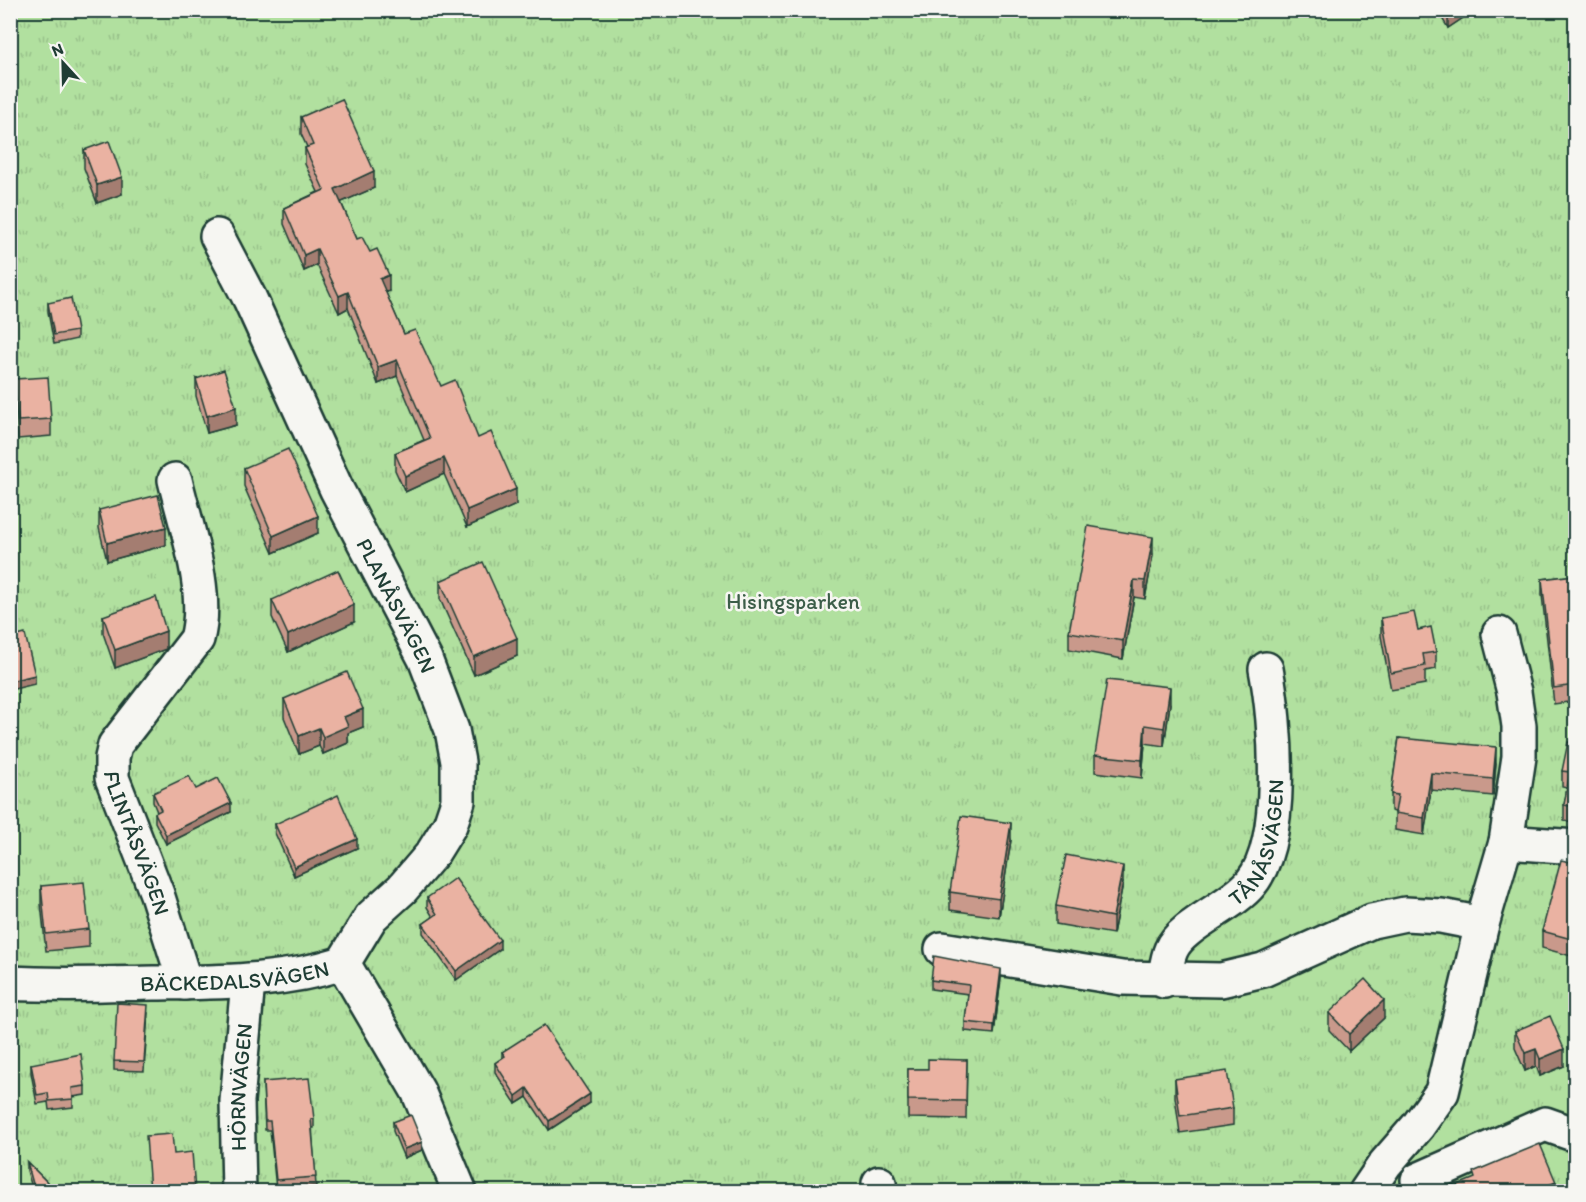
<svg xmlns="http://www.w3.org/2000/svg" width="1586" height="1202" font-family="Itim,sans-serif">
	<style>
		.park { fill: url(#park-tufts); stroke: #688e6a; stroke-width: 1.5 }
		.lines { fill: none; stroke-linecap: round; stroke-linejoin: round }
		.minor-casing { stroke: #1f3d34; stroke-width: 38 }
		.minor { stroke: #f6f6f2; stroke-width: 33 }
		.wall { fill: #c9998b; stroke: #1f3d34; stroke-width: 1.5 }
		.shaded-wall { fill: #a47d71; stroke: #1f3d34; stroke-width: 1.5 }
		.building { fill: #eab2a2; stroke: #1f3d34; stroke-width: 1.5 }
		.labels { text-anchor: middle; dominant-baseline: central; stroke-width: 5; stroke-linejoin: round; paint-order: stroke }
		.park-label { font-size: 22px; fill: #3c5e49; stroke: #f6f6f2 }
		.street-label { font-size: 22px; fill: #1f3d34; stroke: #f6f6f2 }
	</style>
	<defs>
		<pattern id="park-tufts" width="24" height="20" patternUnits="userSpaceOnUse" patternTransform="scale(1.5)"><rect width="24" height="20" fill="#b1e09f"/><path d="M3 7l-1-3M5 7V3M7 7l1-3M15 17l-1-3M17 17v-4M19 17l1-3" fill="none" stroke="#98c18a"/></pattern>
	</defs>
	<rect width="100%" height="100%" fill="#f6f6f2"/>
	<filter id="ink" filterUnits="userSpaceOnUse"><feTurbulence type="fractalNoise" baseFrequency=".0167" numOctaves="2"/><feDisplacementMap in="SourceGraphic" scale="12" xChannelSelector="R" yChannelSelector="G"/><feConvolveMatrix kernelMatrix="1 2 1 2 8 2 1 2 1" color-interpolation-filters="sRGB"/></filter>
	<g filter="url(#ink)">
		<rect class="park" x="11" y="11" width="1564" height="1180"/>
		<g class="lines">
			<defs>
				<g id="minor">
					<path id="s1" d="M217,236L250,299L337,490L425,659L452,730L458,762V801L450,825L432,854L402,889L371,917L343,963"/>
					<path id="s2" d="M175,480C186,527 210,592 197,639L115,745L112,758V778L157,894L185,983"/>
					<path d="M1506,842L1576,847"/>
					<path d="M942,949L1122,978L1221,980L1263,970L1372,921L1405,914L1441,916L1482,924"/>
					<path id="s3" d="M1164,981C1166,971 1167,959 1171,950C1181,925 1233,906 1251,883C1286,841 1276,721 1266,669"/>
					<path id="s4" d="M10,983C58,986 105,984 153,983C218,982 280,983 343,963L418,1091L460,1192"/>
					<path d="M1418,1180L1545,1124L1576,1135"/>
					<path d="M879,1183L880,1192"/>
					<path id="s5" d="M239,1192L237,1101L248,982"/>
					<path d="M1366,1192L1385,1164L1418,1126L1442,1092L1482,924L1506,842L1519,757V726L1514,692L1499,634"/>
				</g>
			</defs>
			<use href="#minor" class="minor-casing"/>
			<use href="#minor" class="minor"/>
		</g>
		<g class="wall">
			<path d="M1437,10H1475L1448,28Z"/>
			<path d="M301,117L374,188L341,202L357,239L389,291L386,293L404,334L478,438L516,505L467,527L444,474L405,492L395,470V453L424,440L397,376L378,384L348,308L339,313L317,265L304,271L284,224V208L318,192L305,164V148L307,147L301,134Z"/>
			<path d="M84,150L122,194L97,203L84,168Z"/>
			<path d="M48,303L77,331V339L54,344L48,312Z"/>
			<path d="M15,379L51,419V436L18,439L15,397Z"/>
			<path d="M196,379L236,425L207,433L196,396Z"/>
			<path d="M244,468L318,533L273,553L244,486Z"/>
			<path d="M99,510L166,545L107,561L99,528Z"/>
			<path d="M1153,555L1145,599L1134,597L1123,659L1069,649V632Z"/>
			<path d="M1575,575V701L1554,704L1542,595V579Z"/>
			<path d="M440,581L517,656L474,675L440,599Z"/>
			<path d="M272,600L354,622L288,652L272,617Z"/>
			<path d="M103,616L166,649L115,668L103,633Z"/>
			<path d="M1381,618L1418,630L1436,652V669L1425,671V684L1391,690L1381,636Z"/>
			<path d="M284,699L363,727L348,733V743L323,754L319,746L299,754L284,717Z"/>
			<path d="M1170,704L1164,746L1145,743L1142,778L1095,772V755Z"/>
			<path d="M1399,738L1496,764L1493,796L1431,790L1424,835L1395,830V812L1391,811V794Z"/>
			<path d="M1575,743V823L1564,820V805L1567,788L1562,787V771Z"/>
			<path d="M196,789L231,812L166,844L155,822V813L157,812L153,802V793Z"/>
			<path d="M275,824L357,848L294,876L275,833Z"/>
			<path d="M1011,840L999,917L950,910V892Z"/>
			<path d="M1575,863V957L1542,948V931Z"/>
			<path d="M1123,883L1113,934L1056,924V906Z"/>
			<path d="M41,886L89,929V947L46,951L41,904Z"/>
			<path d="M427,898L500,949L456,980L423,933V924L433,917L427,907Z"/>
			<path d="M1001,978L994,1034L965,1031V1022L968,994L931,989V980Z"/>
			<path d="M1329,1013L1384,1018L1349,1051L1329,1030Z"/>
			<path d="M148,1014L144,1071L114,1070V1061Z"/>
			<path d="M1515,1031L1564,1066L1540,1076L1536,1066L1525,1071L1515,1048Z"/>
			<path d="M502,1052L590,1103L549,1130L527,1097L516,1104L495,1072V1063L502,1058Z"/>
			<path d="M967,1060L966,1119L908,1118V1069H928Z"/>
			<path d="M31,1064L85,1086V1095L73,1097V1107L49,1110L48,1102L37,1104L31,1073Z"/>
			<path d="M1175,1079L1233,1108V1125L1180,1133L1175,1097Z"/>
			<path d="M263,1082L314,1119V1128H312L316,1186L276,1189L270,1130H265Z"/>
			<path d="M393,1122L422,1150L404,1158L393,1131Z"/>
			<path d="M27,1162L56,1191H33L27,1171Z"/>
		</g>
		<g class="shaded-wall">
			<path d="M1448,10H1475L1448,28Z"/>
			<path d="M374,171V188L335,205V189Z"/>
			<path d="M122,177V194L97,203V185Z"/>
			<path d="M317,249V265L304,271V255Z"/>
			<path d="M389,275V291L380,295V279Z"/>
			<path d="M348,292V308L339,313V296Z"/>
			<path d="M397,360V376L378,384V367Z"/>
			<path d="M236,407V425L207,433V416Z"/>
			<path d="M444,458V474L405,492V476Z"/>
			<path d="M516,489V505L467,527V510Z"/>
			<path d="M318,516V533L273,553V536Z"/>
			<path d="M166,527V545L107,561V543Z"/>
			<path d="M1153,537V555L1145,599V581Z"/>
			<path d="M1134,580V597L1123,659V641Z"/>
			<path d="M354,605V622L288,652V635Z"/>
			<path d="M166,631V649L115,668V650Z"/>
			<path d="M517,638V656L474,675V657Z"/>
			<path d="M35,675V684L10,690V681Z"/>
			<path d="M1170,687V704L1164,746V728Z"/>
			<path d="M363,709V727L348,733V743L323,754V737L344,717Z"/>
			<path d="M1145,725V743L1142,778V760Z"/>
			<path d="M319,728V746L299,754V736Z"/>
			<path d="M1496,747V764L1493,796V779Z"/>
			<path d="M1431,773V790L1424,835V818Z"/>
			<path d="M231,803V812L166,844V835Z"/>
			<path d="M1011,823V840L999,917V899Z"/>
			<path d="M357,839V848L294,876V867Z"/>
			<path d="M1123,866V883L1113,934V917Z"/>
			<path d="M500,940V949L456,980V971Z"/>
			<path d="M1001,969V978L994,1034V1025Z"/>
			<path d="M1384,1000V1018L1349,1051V1034Z"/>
			<path d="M1536,1049V1066L1525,1071V1053Z"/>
			<path d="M1564,1049V1066L1540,1076V1059Z"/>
			<path d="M527,1088V1097L516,1104V1096Z"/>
			<path d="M590,1094V1103L549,1130V1121Z"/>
			<path d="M422,1142V1150L404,1158V1149Z"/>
			<path d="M1556,1182V1191H1533Z"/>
		</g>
		<g class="building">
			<path d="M342,99L374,171L335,189L357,239L362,237L370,252L377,249L389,275L380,279L404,334L415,330L441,386L455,380L478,438L491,432L516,489L467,510L444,458L405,476L395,453L430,438L397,360L378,367L348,292L339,296L317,249L304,255L284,208L324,190L305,148L313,145L301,117Z"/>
			<path d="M109,141L122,177L97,185L84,150Z"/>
			<path d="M71,298L77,331L54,335L48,303Z"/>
			<path d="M224,370L236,407L207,416L196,379Z"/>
			<path d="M48,377L51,419L18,421L15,379Z"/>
			<path d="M288,449L318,516L273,536L244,468Z"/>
			<path d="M158,495L166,527L107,543L99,510Z"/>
			<path d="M1088,526L1153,537L1145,581L1134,580L1123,641L1069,632Z"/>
			<path d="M483,562L517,638L474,657L440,581Z"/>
			<path d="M338,570L354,605L288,635L272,600Z"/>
			<path d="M1575,575V685L1554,688L1542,579Z"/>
			<path d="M156,597L166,631L115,650L103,616Z"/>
			<path d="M1414,612L1418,630L1431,627L1436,652L1423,654L1425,666L1391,673L1381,618Z"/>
			<path d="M25,634L35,675L10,681V638Z"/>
			<path d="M347,672L363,709L344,717L348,726L323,737L319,728L299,736L284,699Z"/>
			<path d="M1107,680L1170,687L1164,728L1145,725L1142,760L1095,755Z"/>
			<path d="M1399,738L1496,747L1493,779L1431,773L1424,818L1395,813L1398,795L1391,794Z"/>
			<path d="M1568,742L1575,743V807L1564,805L1570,772L1562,771Z"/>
			<path d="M189,776L196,789L218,778L231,803L166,835L155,813L161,810L153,793Z"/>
			<path d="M338,795L357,839L294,867L275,824Z"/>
			<path d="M961,816L1011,823L999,899L950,892Z"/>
			<path d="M1066,855L1123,866L1113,917L1056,906Z"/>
			<path d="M1561,860L1575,863V940L1542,931Z"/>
			<path d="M455,878L500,940L456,971L423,924L437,914L427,898Z"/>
			<path d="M84,882L89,929L46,934L41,886Z"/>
			<path d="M934,956L1001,969L994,1025L965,1022L969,985L931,980Z"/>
			<path d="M1365,979L1384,1000L1349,1034L1329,1013Z"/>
			<path d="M117,1003L148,1005L144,1062L114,1061Z"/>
			<path d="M1550,1016L1564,1049L1540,1059L1536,1049L1525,1053L1515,1031Z"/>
			<path d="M544,1025L590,1094L549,1121L527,1088L516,1096L495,1063L505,1056L502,1052Z"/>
			<path d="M81,1054L85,1086L72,1088L73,1099L49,1101L48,1093L37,1095L31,1064Z"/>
			<path d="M928,1059L967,1060L966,1101L908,1100V1069H928Z"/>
			<path d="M1227,1071L1233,1108L1180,1116L1175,1079Z"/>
			<path d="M309,1078L314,1119H311L316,1177L276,1180L270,1121H265L263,1082Z"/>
			<path d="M411,1115L422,1142L404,1149L393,1122Z"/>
			<path d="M172,1134L174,1154L192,1152L195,1191H150L146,1136Z"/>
			<path d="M1540,1144L1556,1182L1533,1191H1443L1475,1178L1473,1172Z"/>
			<path d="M27,1162L56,1191H35Z"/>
		</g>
	</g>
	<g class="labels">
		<g class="park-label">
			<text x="793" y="601">Hisingsparken</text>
		</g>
		<g class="street-label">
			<text stroke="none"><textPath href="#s1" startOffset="411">PLANÅSVÄGEN</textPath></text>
			<text stroke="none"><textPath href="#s3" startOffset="178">TÅNÅSVÄGEN</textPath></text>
			<text stroke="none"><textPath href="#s2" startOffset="399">FLINTÅSVÄGEN</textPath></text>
			<text stroke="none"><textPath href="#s4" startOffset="225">BÄCKEDALSVÄGEN</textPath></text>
			<text stroke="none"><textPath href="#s5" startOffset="105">HÖRNVÄGEN</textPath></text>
		</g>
	</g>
	<rect width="1586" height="1202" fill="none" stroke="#f6f6f2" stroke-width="36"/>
	<rect x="18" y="18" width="1550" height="1166" fill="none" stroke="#1f3d34" stroke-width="2" filter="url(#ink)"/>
	<g transform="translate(63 63) rotate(338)" stroke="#f6f6f2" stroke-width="4.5" paint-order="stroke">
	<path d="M0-4.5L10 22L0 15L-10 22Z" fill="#1f3d34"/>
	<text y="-9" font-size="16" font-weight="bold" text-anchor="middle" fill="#1f3d34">N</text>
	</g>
</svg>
